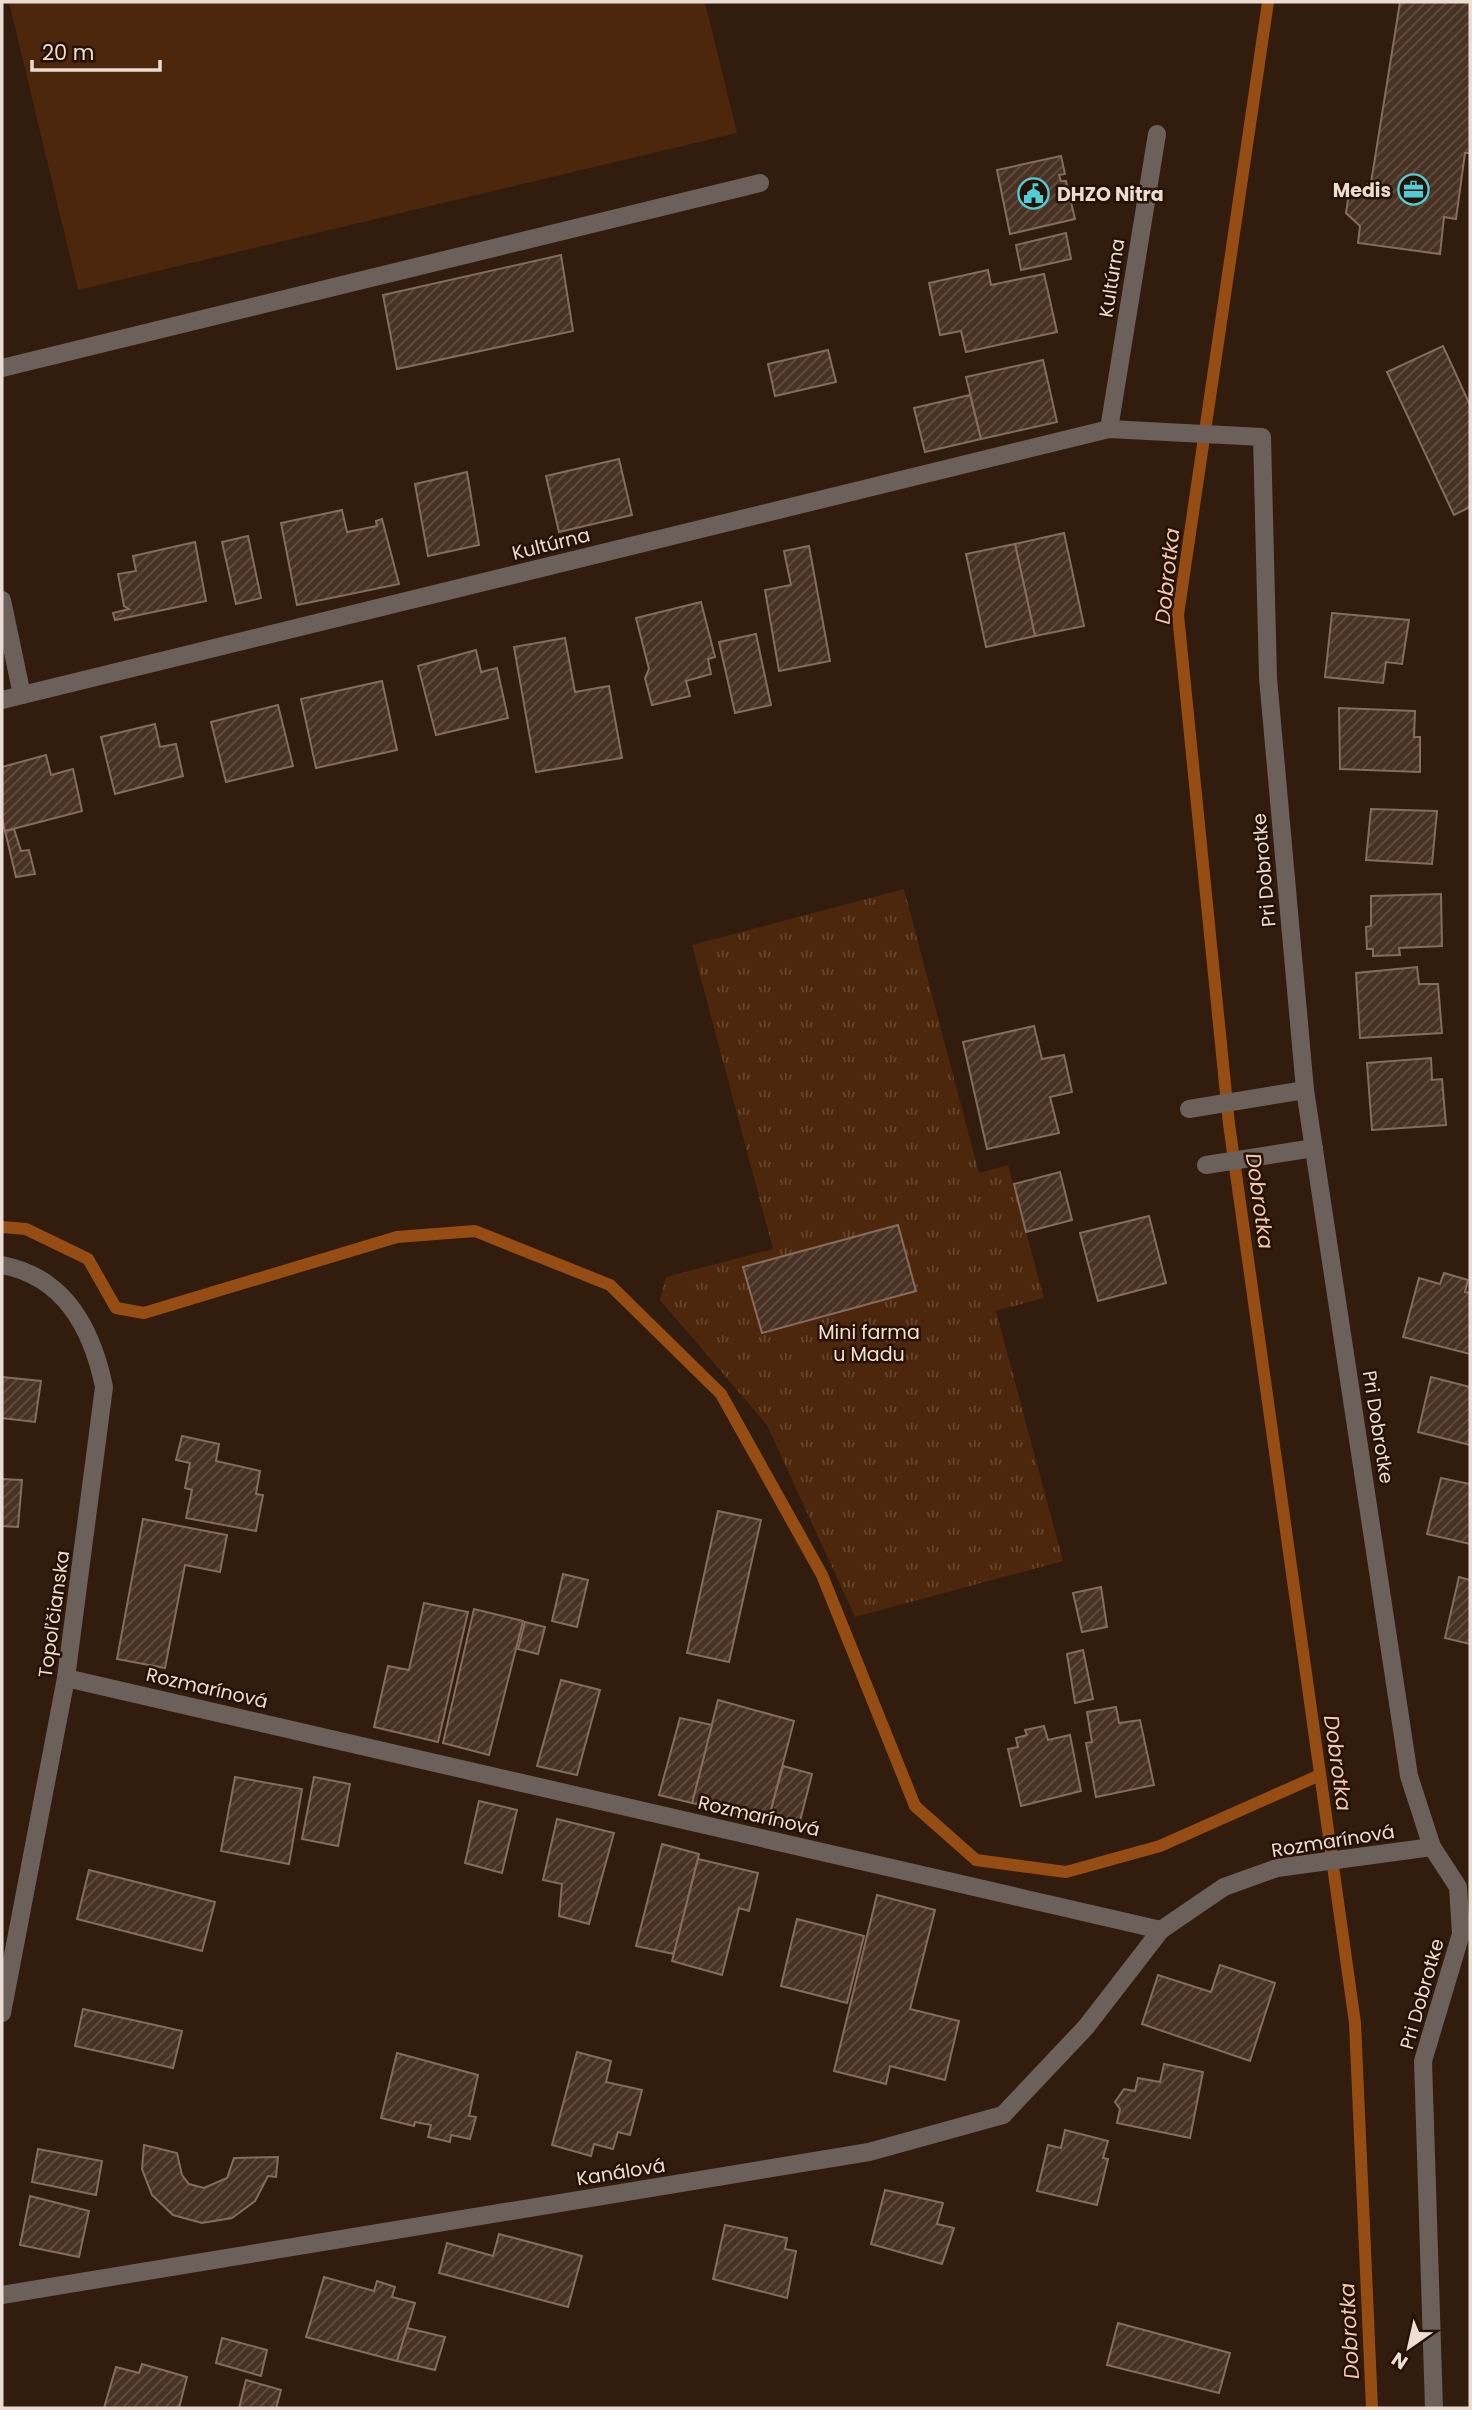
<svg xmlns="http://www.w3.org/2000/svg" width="1472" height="2410" font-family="Poppins,sans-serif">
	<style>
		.green { fill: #4d270c }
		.park { fill: url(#park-tufts) }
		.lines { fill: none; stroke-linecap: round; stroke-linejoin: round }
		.stream { stroke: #954d13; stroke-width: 12 }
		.building { fill: url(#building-hatch); stroke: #866c5d; stroke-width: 2 }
		.minor { stroke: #6c605a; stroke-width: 18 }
		.labels { text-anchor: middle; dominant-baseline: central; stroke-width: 5; stroke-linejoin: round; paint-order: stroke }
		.poi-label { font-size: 19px; font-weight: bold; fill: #ebdcd4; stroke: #261205; text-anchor: end }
		.street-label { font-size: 19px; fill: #ebdcd4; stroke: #261205 }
		.park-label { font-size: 19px; fill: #f5e0d3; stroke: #261205 }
		.water-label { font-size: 21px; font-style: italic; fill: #f2c8af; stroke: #261205 }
	</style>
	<defs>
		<pattern id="park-tufts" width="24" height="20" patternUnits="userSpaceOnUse" patternTransform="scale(1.75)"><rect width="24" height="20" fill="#4d270c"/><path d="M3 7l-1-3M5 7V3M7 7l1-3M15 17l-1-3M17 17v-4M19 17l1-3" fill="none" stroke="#67462e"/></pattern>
		<pattern id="building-hatch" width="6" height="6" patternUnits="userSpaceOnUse" patternTransform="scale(1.75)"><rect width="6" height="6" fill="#493223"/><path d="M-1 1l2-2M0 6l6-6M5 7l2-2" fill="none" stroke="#634f42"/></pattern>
	</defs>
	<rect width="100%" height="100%" fill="#311c0e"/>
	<path class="green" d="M9,2H705L737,133L78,290Z"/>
	<path class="park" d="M904,889L979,1173L1008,1165L1044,1298L996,1311L1063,1561L855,1617L767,1425L660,1300L666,1277L773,1249L692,945Z"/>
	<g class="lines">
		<g class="stream">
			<path d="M1268,2L1178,615L1229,1124L1355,2023L1372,2408"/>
			<path d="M2,1227L26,1229L88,1259L116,1308L144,1313L397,1237L475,1231L610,1285L721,1394L822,1575L915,1806L976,1860L1066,1872L1160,1846L1320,1775"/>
		</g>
	</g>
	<g class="building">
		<path d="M1400,2H1470V153H1465L1456,219L1444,217L1440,254L1358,243L1360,226L1346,213L1349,192L1371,183Z"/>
		<path d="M1061,156L1065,174L1059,175L1061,181H1066L1075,219L1010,234L997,170Z"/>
		<path d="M1066,233L1071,259L1021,270L1016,245Z"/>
		<path d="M561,255L573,331L397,369L383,295Z"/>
		<path d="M988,270L991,285L1044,274L1057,332L966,352L961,331L940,335L929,283Z"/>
		<path d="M1443,346L1470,405V507L1454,515L1387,372Z"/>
		<path d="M828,350L836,382L775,396L768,364Z"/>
		<path d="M1043,360L1057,422L981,439L966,377Z"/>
		<path d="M970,395L981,439L925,452L914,408Z"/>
		<path d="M619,459L632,515L559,532L546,476Z"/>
		<path d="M467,472L479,545L428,556L415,484Z"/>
		<path d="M342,510L347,532L377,526L376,521L382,519L399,584L297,605L281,523Z"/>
		<path d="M1064,533L1084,626L1035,636L1015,544Z"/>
		<path d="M248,536L261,598L236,604L222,542Z"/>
		<path d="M195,542L206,601L115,620L113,613L129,609L124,606L118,574L136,571L133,556Z"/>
		<path d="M1015,544L1035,636L986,647L966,554Z"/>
		<path d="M809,546L830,661L779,671L765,590L791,585L784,551Z"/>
		<path d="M701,602L715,657L708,659L711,674L686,681L690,696L652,705L645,678L649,669L636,618Z"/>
		<path d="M1332,613L1409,620L1402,664L1386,662L1383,683L1325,677Z"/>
		<path d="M756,634L771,705L735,713L719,642Z"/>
		<path d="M565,638L575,692L609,686L622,758L536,772L514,647Z"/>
		<path d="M476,650L481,672L497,668L508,718L436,735L418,666Z"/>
		<path d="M382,681L397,750L316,768L301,699Z"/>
		<path d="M278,705L293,766L226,782L211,722Z"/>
		<path d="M1339,708L1415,711L1414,737H1420V772L1340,769Z"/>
		<path d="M155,724L160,747L176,744L183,776L115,794L101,737Z"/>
		<path d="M46,755L51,775L73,769L82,811L5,831L2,819V767Z"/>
		<path d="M1371,809L1437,811L1432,864L1366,860Z"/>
		<path d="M14,829L21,851L29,850L35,874L16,877L5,831Z"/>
		<path d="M1441,894L1442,946L1399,948L1400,955L1373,956V949H1367L1366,927L1371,926V896Z"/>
		<path d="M1417,967L1419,984H1438L1442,1033L1360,1038L1356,973Z"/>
		<path d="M1034,1026L1042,1059L1064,1055L1072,1092L1050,1097L1059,1133L987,1149L963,1042Z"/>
		<path d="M1431,1058L1432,1080L1442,1079L1446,1125L1372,1130L1367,1063Z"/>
		<path d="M1060,1172L1072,1220L1026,1232L1014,1184Z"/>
		<path d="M1149,1216L1166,1283L1098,1301L1080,1233Z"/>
		<path d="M898,1225L916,1291L762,1333L743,1267Z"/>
		<path d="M1444,1273L1468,1280L1465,1292L1470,1293V1354L1403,1337L1419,1278L1440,1284Z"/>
		<path d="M2,1377L41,1381L35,1422L2,1418Z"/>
		<path d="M1431,1377L1470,1387V1445L1418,1432Z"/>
		<path d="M182,1436L219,1444L216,1461L260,1471L256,1494L263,1495L256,1531L186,1518L192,1490L185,1488L190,1463L176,1460Z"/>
		<path d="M1441,1478L1470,1484V1544L1427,1534Z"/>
		<path d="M2,1479L22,1480L18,1527L2,1526Z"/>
		<path d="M718,1511L761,1520L729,1662L687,1653Z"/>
		<path d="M143,1519L227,1535L220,1572L185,1565L165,1668L117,1659Z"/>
		<path d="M563,1574L588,1580L577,1627L552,1621Z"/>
		<path d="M1459,1577L1470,1580V1644L1445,1638Z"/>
		<path d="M1101,1587L1107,1627L1082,1632L1073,1593Z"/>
		<path d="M424,1603L468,1612L438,1742L374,1727L388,1666L409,1670Z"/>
		<path d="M474,1609L523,1621L489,1755L443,1743Z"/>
		<path d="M525,1622L545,1627L538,1654L518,1649Z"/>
		<path d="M1083,1650L1093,1699L1075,1703L1067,1654Z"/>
		<path d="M561,1680L600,1690L577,1775L537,1766Z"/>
		<path d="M718,1700L794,1721L768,1821L692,1803Z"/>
		<path d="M1116,1707L1119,1723L1140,1720L1154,1785L1096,1797L1086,1743L1092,1742L1087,1712Z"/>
		<path d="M680,1718L712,1725L692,1803L659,1795Z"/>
		<path d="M1044,1726L1048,1740L1070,1735L1081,1791L1021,1806L1008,1749L1018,1747L1016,1738L1027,1735L1025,1730Z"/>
		<path d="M783,1766L812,1774L798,1829L768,1821Z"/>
		<path d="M235,1777L302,1789L289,1864L221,1851Z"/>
		<path d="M314,1777L350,1784L338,1846L302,1839Z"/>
		<path d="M479,1801L517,1810L502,1873L465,1863Z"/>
		<path d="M557,1819L614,1833L589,1924L559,1916L562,1884L543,1880Z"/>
		<path d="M662,1844L699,1854L674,1954L636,1946Z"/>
		<path d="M698,1859L758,1873L749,1911L739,1908L722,1975L672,1961Z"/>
		<path d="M89,1870L215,1902L202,1951L77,1919Z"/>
		<path d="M877,1895L935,1910L910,2009L959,2021L945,2080L890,2066L886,2084L834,2071Z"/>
		<path d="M797,1919L864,1936L847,2003L781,1986Z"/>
		<path d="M1220,1965L1275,1983L1250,2061L1142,2024L1158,1975L1211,1992Z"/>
		<path d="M83,2009L182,2031L173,2068L75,2046Z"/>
		<path d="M577,2052L611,2061L606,2082L642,2090L630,2135L618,2132L613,2149L594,2144L591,2156L552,2145Z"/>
		<path d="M397,2053L478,2075L469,2116L476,2117L470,2139L451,2135L450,2142L428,2137L431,2125L415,2122L414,2126L381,2118Z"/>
		<path d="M1164,2064L1203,2072L1190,2138L1117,2123L1120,2109L1115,2102L1124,2089L1135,2091L1138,2078L1160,2082Z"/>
		<path d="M1065,2130L1108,2141L1103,2158L1108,2159L1097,2205L1037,2191L1048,2145L1061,2148Z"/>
		<path d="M144,2145L177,2153L182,2175L189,2184L204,2188L227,2178L234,2158L278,2157L276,2177L268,2176L255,2201L232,2218L202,2223L173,2215L152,2195L142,2169Z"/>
		<path d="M38,2149L102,2161L96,2195L32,2182Z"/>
		<path d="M885,2190L943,2203L937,2224L954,2228L942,2264L871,2244Z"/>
		<path d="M30,2196L89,2211L79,2257L20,2245Z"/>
		<path d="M725,2225L787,2238L785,2249L796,2251L787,2298L713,2279Z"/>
		<path d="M499,2234L582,2256L568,2307L439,2273L447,2243L493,2256Z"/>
		<path d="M324,2277L374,2291L377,2281L395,2287L392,2297L415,2303L397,2361L306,2337Z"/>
		<path d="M1118,2323L1230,2353L1219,2393L1107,2365Z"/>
		<path d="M407,2328L445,2337L435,2370L397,2361Z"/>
		<path d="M222,2338L267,2350L261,2376L216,2363Z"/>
		<path d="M142,2364L187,2377L179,2408H104L116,2367L139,2373Z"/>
		<path d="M246,2380L281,2390L276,2408H239Z"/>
	</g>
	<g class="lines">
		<g class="minor">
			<path d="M2,368L760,183"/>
			<path d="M1109,429L1157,134"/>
			<path d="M2,600L22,695"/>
			<path d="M2,700L1109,429L1262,437L1268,678L1305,1090L1409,1776L1432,1847L1458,1887L1461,1934L1423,2061L1434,2408"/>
			<path d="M1189,1109L1305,1090"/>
			<path d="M1206,1165L1314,1148"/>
			<path d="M2,1265C65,1277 92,1329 104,1387L66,1678L2,2013"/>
			<path d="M66,1678L1161,1930L1224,1887L1277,1868L1432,1847"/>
			<path d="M2,2295L869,2152L1003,2115L1086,2027L1161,1930"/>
		</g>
	</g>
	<defs>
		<symbol id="office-ring" viewBox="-11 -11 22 22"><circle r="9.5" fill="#261205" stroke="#52ccd6" stroke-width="1.5"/><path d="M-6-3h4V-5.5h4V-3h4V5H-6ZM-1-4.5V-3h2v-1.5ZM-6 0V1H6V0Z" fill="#52ccd6"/></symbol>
		<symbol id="civic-ring" viewBox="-11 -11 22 22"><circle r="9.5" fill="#261205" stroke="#52ccd6" stroke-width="1.5"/><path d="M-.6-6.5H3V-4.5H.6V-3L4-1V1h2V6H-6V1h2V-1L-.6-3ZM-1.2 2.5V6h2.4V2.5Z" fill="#52ccd6"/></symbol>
	</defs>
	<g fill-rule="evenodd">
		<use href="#office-ring" x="1396" y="172" width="35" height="35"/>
		<use href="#civic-ring" x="1016" y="176" width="35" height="35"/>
	</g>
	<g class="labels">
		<g class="poi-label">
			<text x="1391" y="190">Medis</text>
			<text x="1057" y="194" text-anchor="start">DHZO Nitra</text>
		</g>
		<g class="street-label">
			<text transform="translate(1112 278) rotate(-81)">Kultúrna</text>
			<text transform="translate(551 544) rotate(-14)">Kultúrna</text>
			<text transform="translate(1264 870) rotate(-95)">Pri Dobrotke</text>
			<text transform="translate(1378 1427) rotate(81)">Pri Dobrotke</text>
			<text transform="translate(54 1614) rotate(-82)">Topoľčianska</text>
			<text transform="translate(207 1688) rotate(13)">Rozmarínová</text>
			<text transform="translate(759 1816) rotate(13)">Rozmarínová</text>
			<text transform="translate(1333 1841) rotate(-9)">Rozmarínová</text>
			<text transform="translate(1422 1994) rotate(-74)">Pri Dobrotke</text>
			<text transform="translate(621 2172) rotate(-9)">Kanálová</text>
		</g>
		<g class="park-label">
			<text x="869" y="1332">Mini farma<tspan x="869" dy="22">u Madu</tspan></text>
		</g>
		<g class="water-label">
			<text transform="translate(1167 576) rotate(-84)">Dobrotka</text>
			<text transform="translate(1260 1201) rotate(82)">Dobrotka</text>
			<text transform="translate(1338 1763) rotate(82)">Dobrotka</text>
			<text transform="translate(1349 2331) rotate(-93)">Dobrotka</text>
		</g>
	</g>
	<rect width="1472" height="2410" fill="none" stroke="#ebdcd4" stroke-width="7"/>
	<g transform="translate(1409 2347) rotate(214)" stroke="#261205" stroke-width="5" paint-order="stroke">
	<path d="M0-5L12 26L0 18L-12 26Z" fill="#ebdcd4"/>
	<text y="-10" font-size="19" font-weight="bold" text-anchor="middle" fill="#ebdcd4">N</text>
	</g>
	<path d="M32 60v10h128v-10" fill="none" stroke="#ebdcd4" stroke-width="3.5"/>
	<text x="42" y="60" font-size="21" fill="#ebdcd4" stroke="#261205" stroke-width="5" paint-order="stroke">20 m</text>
</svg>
